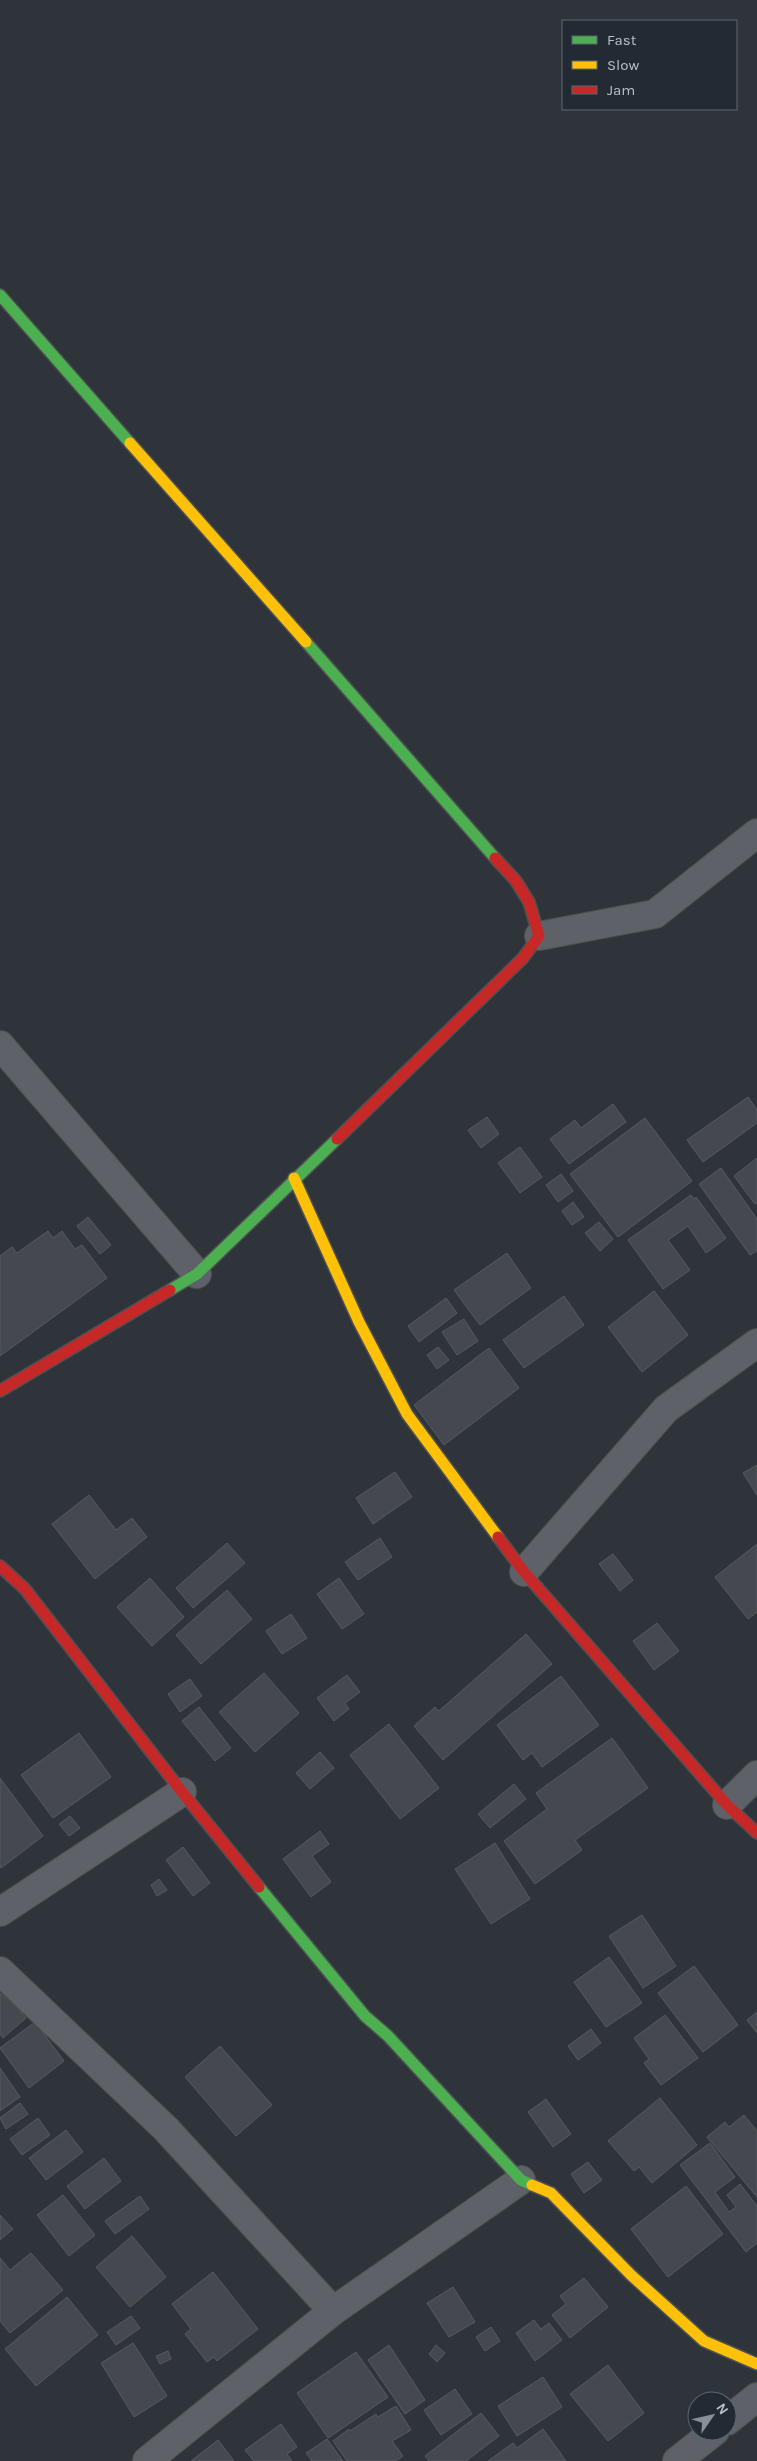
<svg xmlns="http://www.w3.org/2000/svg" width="757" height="2461" font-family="Karla,sans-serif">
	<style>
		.building { fill: #45494f; stroke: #575b61 }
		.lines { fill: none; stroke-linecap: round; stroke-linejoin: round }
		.street-casing { stroke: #4c5054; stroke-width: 30 }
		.fast-casing { stroke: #4c5054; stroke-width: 14 }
		.slow-casing { stroke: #4c5054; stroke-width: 14 }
		.jam-casing { stroke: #4c5054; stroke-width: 14 }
		.street { stroke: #5e6268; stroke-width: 28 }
		.fast { stroke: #4caf50; stroke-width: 11 }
		.slow { stroke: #ffc107; stroke-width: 11 }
		.jam { stroke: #c62828; stroke-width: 11 }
	</style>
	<rect width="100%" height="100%" fill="#2f343a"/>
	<g class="building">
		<path d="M748,1097L757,1110V1123L703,1162L687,1140Z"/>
		<path d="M613,1104L626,1122L569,1164L550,1139L575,1120L581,1128Z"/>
		<path d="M487,1117L499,1134L481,1148L468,1130Z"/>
		<path d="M645,1118L692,1181L618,1237L570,1174Z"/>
		<path d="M520,1147L542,1177L520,1193L498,1163Z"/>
		<path d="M757,1158V1203L755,1204L734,1176Z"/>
		<path d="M721,1168L757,1219V1251L750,1255L699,1184Z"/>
		<path d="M561,1174L573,1191L558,1202L546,1185Z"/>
		<path d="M691,1195L694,1199L696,1197L726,1238L706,1253L688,1226L668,1240L690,1270L663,1289L628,1240Z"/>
		<path d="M573,1202L584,1217L572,1225L562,1211Z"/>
		<path d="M88,1217L111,1245L100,1254L77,1226Z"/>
		<path d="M599,1222L613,1239L600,1251L585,1233Z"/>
		<path d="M48,1231L53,1238L62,1231L75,1249L82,1245L107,1278L0,1356V1256L12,1247L17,1253Z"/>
		<path d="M507,1253L531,1288L480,1325L454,1290Z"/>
		<path d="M654,1291L688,1335L642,1372L608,1327Z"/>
		<path d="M564,1296L584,1325L524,1368L503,1340Z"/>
		<path d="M446,1298L457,1313L419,1342L408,1326Z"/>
		<path d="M464,1319L478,1341L457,1355L442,1332Z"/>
		<path d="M438,1347L449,1360L437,1369L427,1355Z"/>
		<path d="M489,1348L519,1388L444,1445L414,1405Z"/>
		<path d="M757,1465V1495L743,1473Z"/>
		<path d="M395,1472L412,1497L373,1524L356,1498Z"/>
		<path d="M89,1495L116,1530L132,1518L147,1537L95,1579L52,1524Z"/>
		<path d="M380,1538L392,1557L358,1580L345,1562Z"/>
		<path d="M227,1543L245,1563L193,1608L176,1588Z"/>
		<path d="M757,1544V1612L748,1619L715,1577Z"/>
		<path d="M613,1554L633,1580L620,1591L599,1564Z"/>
		<path d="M150,1578L184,1617L152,1646L117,1607Z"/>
		<path d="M339,1578L364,1614L342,1629L317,1594Z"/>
		<path d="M227,1590L252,1619L201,1664L176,1635Z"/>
		<path d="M291,1614L307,1638L282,1654L266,1631Z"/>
		<path d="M657,1623L679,1651L654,1670L633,1641Z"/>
		<path d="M526,1634L552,1664L443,1760L414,1726L435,1707L439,1711Z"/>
		<path d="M264,1673L299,1713L255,1752L219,1712Z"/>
		<path d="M347,1675L360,1692L345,1703L349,1709L334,1721L317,1698Z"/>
		<path d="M561,1676L599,1725L542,1767L532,1753L523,1760L497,1725Z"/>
		<path d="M190,1679L202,1696L180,1712L168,1694Z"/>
		<path d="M199,1707L231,1748L215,1761L182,1721Z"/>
		<path d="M389,1724L439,1788L400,1819L350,1755Z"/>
		<path d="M79,1733L111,1777L53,1818L21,1775Z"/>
		<path d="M612,1738L648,1788L575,1840L582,1850L535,1884L504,1841L547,1809L536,1793Z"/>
		<path d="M320,1752L334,1768L310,1789L296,1773Z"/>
		<path d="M0,1778L43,1836L1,1868L0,1866Z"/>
		<path d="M514,1784L526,1799L490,1828L478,1814Z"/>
		<path d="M70,1816L80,1828L69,1836L59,1824Z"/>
		<path d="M320,1831L329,1844L312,1856L331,1882L311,1897L283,1859Z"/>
		<path d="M495,1843L530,1899L491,1924L455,1869Z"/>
		<path d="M183,1847L210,1883L193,1896L166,1860Z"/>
		<path d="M159,1879L167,1890L157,1896L151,1885Z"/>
		<path d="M642,1915L676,1966L643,1988L609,1936Z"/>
		<path d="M609,1957L642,2003L606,2027L574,1982Z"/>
		<path d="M694,1966L738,2025L703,2052L658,1993Z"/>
		<path d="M3,1991L26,2018L3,2038L0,2034V1994Z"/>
		<path d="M757,2012V2033L747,2020Z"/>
		<path d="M665,2015L698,2058L661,2085L644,2063L649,2059L634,2038Z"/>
		<path d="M35,2022L64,2061L29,2088L0,2048Z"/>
		<path d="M591,2029L601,2043L578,2060L568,2046Z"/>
		<path d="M220,2046L272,2105L236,2136L185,2077Z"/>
		<path d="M0,2068L20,2097L0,2111Z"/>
		<path d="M660,2098L697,2145L652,2183L639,2167L634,2171L608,2141Z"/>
		<path d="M546,2099L571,2134L553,2147L528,2112Z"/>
		<path d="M20,2103L28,2114L6,2129L0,2118Z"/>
		<path d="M744,2115L757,2131V2197L707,2137L725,2122L729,2127Z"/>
		<path d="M38,2118L50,2135L22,2155L10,2139Z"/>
		<path d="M66,2130L83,2152L46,2180L29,2158Z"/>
		<path d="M710,2143L735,2177L715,2192L729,2212L736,2207L727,2195L740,2184L757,2206V2243L746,2252L680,2165Z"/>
		<path d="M104,2158L121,2181L85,2209L67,2186Z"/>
		<path d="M588,2162L602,2180L584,2193L571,2174Z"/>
		<path d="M686,2186L723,2234L668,2277L631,2229Z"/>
		<path d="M63,2195L95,2235L69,2256L37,2215Z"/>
		<path d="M140,2196L149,2209L115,2234L105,2221Z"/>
		<path d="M0,2215L13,2229L0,2240Z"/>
		<path d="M132,2236L166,2277L130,2307L96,2267Z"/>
		<path d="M31,2253L63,2290L10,2333L0,2321V2258L10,2270Z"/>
		<path d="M213,2272L258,2329L217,2361L214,2357L207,2362L185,2334L191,2329L172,2304Z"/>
		<path d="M584,2278L608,2307L570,2338L552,2315L566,2304L560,2296Z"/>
		<path d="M453,2287L475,2322L449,2337L427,2303Z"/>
		<path d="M67,2297L98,2335L36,2386L5,2349Z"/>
		<path d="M131,2316L140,2328L116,2345L107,2332Z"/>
		<path d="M534,2320L541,2329L549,2323L562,2340L535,2361L516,2333Z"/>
		<path d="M491,2327L500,2341L485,2351L476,2337Z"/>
		<path d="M133,2343L167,2396L134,2417L101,2363Z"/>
		<path d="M389,2345L425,2400L405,2414L368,2360Z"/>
		<path d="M436,2345L445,2353L437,2362L429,2354Z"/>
		<path d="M168,2351L171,2359L160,2364L156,2356Z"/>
		<path d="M356,2352L388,2397L328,2438L297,2393Z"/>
		<path d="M608,2365L644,2413L608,2441L570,2394Z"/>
		<path d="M543,2377L562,2407L517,2436L498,2406Z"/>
		<path d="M455,2389L472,2414L441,2435L424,2410Z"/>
		<path d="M396,2406L411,2430L392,2441L403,2456L396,2461H347L333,2441L349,2429L350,2431L376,2414L378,2417Z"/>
		<path d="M481,2413L499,2436L466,2461H429L425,2456Z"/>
		<path d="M281,2424L297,2447L287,2454L292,2461H254L245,2450Z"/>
		<path d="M543,2429L566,2461H488L513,2443L517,2448Z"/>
		<path d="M327,2439L343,2461H312L306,2453Z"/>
		<path d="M218,2440L234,2461H191Z"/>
	</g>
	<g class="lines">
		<defs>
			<g id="street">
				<path d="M539,936L655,914L757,833"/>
				<path d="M0,1045L197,1274"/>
				<path d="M524,1572L666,1409L757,1343"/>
				<path d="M727,1805L757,1775"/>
				<path d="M0,1912L182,1792"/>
				<path d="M0,1971L166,2129L333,2311"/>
				<path d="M727,2421L757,2397"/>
				<path d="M147,2461L333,2311L521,2180"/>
				<path d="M677,2461L715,2431"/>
			</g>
			<g id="fast">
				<path d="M0,295L130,443"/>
				<path d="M306,642L495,858"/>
				<path d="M170,1290L197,1274L337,1139"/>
				<path d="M259,1887L365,2016L388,2036L521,2180L532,2185"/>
			</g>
			<g id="slow">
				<path d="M130,443L306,642"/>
				<path d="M294,1178L359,1322L407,1414L498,1537"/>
				<path d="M532,2185L551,2193L631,2275L704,2341L757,2364"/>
			</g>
			<g id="jam">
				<path d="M337,1139L523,958L539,936L529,902L516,881L495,858"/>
				<path d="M0,1391L170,1290"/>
				<path d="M498,1537L524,1572L727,1805L757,1833"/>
				<path d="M0,1566L25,1589L182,1792L259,1887"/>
			</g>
		</defs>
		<use href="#street" class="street-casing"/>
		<use href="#fast" class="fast-casing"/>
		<use href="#slow" class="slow-casing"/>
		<use href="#jam" class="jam-casing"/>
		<use href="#street" class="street"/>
		<use href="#fast" class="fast"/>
		<use href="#slow" class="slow"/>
		<use href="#jam" class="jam"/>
	</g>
	<rect x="562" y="20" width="175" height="90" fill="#222a34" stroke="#5f6670"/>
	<rect x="572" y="36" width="25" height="8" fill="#4caf50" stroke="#5f6670"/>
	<text x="607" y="45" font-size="15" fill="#bac0c9">Fast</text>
	<rect x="572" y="61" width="25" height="8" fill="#ffc107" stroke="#5f6670"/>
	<text x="607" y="70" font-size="15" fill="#bac0c9">Slow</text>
	<rect x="572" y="86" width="25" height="8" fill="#c62828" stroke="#5f6670"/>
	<text x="607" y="95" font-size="15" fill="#bac0c9">Jam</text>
	<g transform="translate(712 2416) rotate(56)"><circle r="24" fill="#222a34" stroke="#5f6670"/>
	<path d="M0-4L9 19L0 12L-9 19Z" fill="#898f97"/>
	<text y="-8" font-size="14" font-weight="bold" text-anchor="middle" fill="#bac0c9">N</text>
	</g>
</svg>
